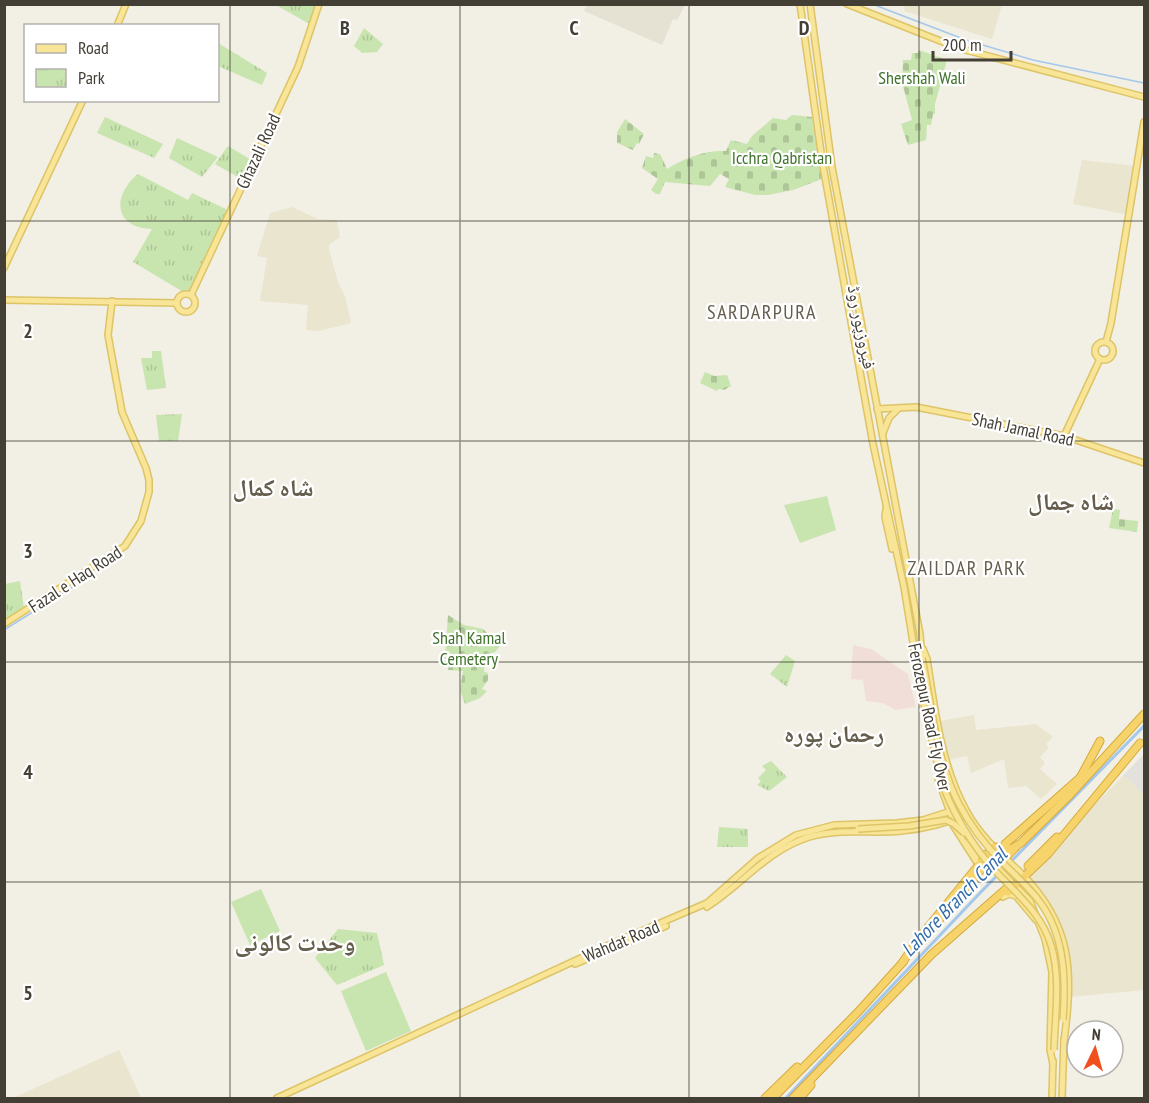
<svg xmlns="http://www.w3.org/2000/svg" width="1149" height="1103" font-family="'PT Sans Narrow','Noto Naskh Arabic',sans-serif">
	<style>
		.residential { fill: #e5e1d3 }
		.education { fill: #eae5cf }
		.medical { fill: #f2ded9 }
		.grass { fill: #c8e4af }
		.cemetery { fill: url(#cemetery-stones) }
		.park { fill: url(#park-tufts) }
		.parking { fill: #e3e1dd }
		.lines { fill: none; stroke-linecap: round; stroke-linejoin: round }
		.stream { stroke: #a4c8ec; stroke-width: 1.5 }
		.canal { stroke: #a4c8ec; stroke-width: 3 }
		.major-casing { stroke: #ddc467; stroke-width: 8 }
		.highway-casing { stroke: #d5aa3c; stroke-width: 9 }
		.major { stroke: #f9e597; stroke-width: 5 }
		.highway { stroke: #f7d46b; stroke-width: 7 }
		.major-bridge-casing { stroke: #ddc467; stroke-width: 8; stroke-linecap: butt }
		.major-bridge { stroke: #f9e597; stroke-width: 5 }
		.grid { fill: none; stroke: #443f35; stroke-width: 1.5; stroke-opacity: 0.55 }
		.labels { text-anchor: middle; dominant-baseline: central; stroke-width: 4.5; stroke-linejoin: round; paint-order: stroke }
		.park-label { font-size: 18px; fill: #40722b; stroke: #fff }
		.street-label { font-size: 18px; fill: #443f35; stroke: #fff }
		.neighbourhood-label { font-size: 20px; letter-spacing: 1.5px; fill: #665e4d; stroke: #fff }
		.water-label { font-size: 20px; font-style: italic; fill: #346eaa; stroke: #fff }
		.district-label { font-size: 24px; font-weight: bold; fill: #665e4d; stroke: #fff }
		.grid-label { font-size: 20px; text-anchor: middle; font-weight: bold; fill: #443f35; stroke: #fff; stroke-width: 4.5; stroke-linejoin: round; paint-order: stroke }
	</style>
	<defs>
		<pattern id="cemetery-stones" width="16" height="16" patternUnits="userSpaceOnUse" patternTransform="scale(1.5)"><rect width="16" height="16" fill="#c8e4af"/><path d="M2 7V4a2 2 0 0 1 4 0v3zM10 15v-3a2 2 0 0 1 4 0v3z" fill="#adc597"/></pattern>
		<pattern id="park-tufts" width="24" height="20" patternUnits="userSpaceOnUse" patternTransform="scale(1.5)"><rect width="24" height="20" fill="#c8e4af"/><path d="M3 7l-1-3M5 7V3M7 7l1-3M15 17l-1-3M17 17v-4M19 17l1-3" fill="none" stroke="#adc597"/></pattern>
	</defs>
	<rect width="100%" height="100%" fill="#f2efe5"/>
	<path class="residential" d="M587,5H685L677,20L673,19L662,45L584,11Z"/>
	<g class="education">
		<path d="M905,5V4L1002,5L992,39L904,11Z"/>
		<path d="M1082,160L1136,166L1129,215L1073,204Z"/>
		<path d="M292,207L318,219L337,220L340,237L329,245V250L338,282L345,296L351,323L319,331L306,330L308,305L260,301L267,258L257,256L270,213Z"/>
		<path d="M974,715L976,730L1036,724L1053,737L1046,744L1049,747L1040,757L1045,763L1040,769L1057,784L1041,799L1026,786L1008,788L1004,759L971,773L967,756L948,760L940,721Z"/>
		<path d="M1144,754V990L1070,997L1067,951L1025,877Z"/>
		<path d="M119,1050L141,1098H13Z"/>
	</g>
	<path class="medical" d="M853,645L871,649L908,674L916,707L895,710L883,703L866,701L863,680L851,679Z"/>
	<g class="grass">
		<path d="M827,496L836,530L800,543L784,505Z"/>
		<path d="M261,889L280,931L250,945L231,902Z"/>
		<path d="M386,972L411,1031L366,1051L341,991Z"/>
	</g>
	<g class="cemetery">
		<path d="M919,50L947,60L935,104V114H933L931,125H927L926,140L908,145L901,124L912,120L902,82L903,60H911L912,53H918Z"/>
		<path d="M792,115L812,117L822,179L793,190L768,195H755L725,187L729,179L720,174L710,186L665,182L660,194H656L651,190L658,179L642,168L646,156L653,158L654,153L660,154L667,169C684,158 705,150 726,151L731,140L747,144L752,136L773,118L786,120Z"/>
		<path d="M625,119L644,134L639,144L637,143L633,150L617,143V132Z"/>
		<path d="M705,372L714,376L727,375L731,386L724,390L718,389L717,391L700,383Z"/>
		<path d="M1113,509L1120,510L1119,519L1138,521L1137,532L1109,528Z"/>
		<path d="M448,615L464,625L483,629L500,646L495,652L491,653L488,664H485L484,672L488,673V680L482,689L487,691L480,698L465,704L460,690L463,671L448,670L450,660L445,659Z"/>
	</g>
	<g class="park">
		<path d="M276,5H319L313,26Z"/>
		<path d="M364,28L383,44L377,52L362,53L354,46Z"/>
		<path d="M218,43L267,73L262,85L218,66Z"/>
		<path d="M105,117L163,144L154,158L97,133Z"/>
		<path d="M177,138L218,157L202,177L169,158Z"/>
		<path d="M228,146L253,161L243,180L215,164Z"/>
		<path d="M138,174L188,200L192,193L230,211L191,294L185,293L133,262L152,229C113,228 112,195 138,174Z"/>
		<path d="M152,351H161L166,388L147,390L141,358H152Z"/>
		<path d="M182,414L178,441H159L156,415Z"/>
		<path d="M20,581L24,608L5,620V584Z"/>
		<path d="M786,655L795,661L787,687L770,674Z"/>
		<path d="M771,761L787,777L769,791L757,785L761,781L758,778L766,770L762,766Z"/>
		<path d="M719,827L748,829V847H717Z"/>
		<path d="M338,929L377,933L384,965L337,985L315,958Z"/>
	</g>
	<path class="parking" d="M1144,754V795L1124,775Z"/>
	<g class="lines">
		<g class="stream">
			<path d="M872,4L966,40L1033,60L1144,83"/>
			<path d="M4,630L87,578"/>
		</g>
		<path class="canal" d="M786,1098L978,895L1144,726"/>
		<defs>
			<g id="major">
				<path d="M800,4L823,166L873,444L904,587L921,691L941,780"/>
				<path d="M810,4L832,167L920,634L922,658"/>
				<path d="M847,4L958,48L1144,97"/>
				<path d="M117,26L126,4"/>
				<path d="M4,268L83,100"/>
				<circle cx="186" cy="303" r="9"/>
				<path d="M191,295L298,67L319,4"/>
				<path d="M4,300L177,303"/>
				<path d="M1106,342L1111,323L1144,122"/>
				<circle cx="1104" cy="351" r="9"/>
				<path d="M877,409L916,407L1064,436L1144,463"/>
				<path d="M883,433L889,418L898,409"/>
				<path d="M1064,436L1100,359"/>
				<path d="M886,509L885,517L892,549"/>
				<path d="M4,624L125,546L141,521L149,492V480L146,468L122,412L108,335L112,301"/>
				<path d="M923,649L927,659C935,710 941,766 967,812C980,836 1001,854 1021,873C1073,925 1073,972 1064,1041"/>
				<path d="M938,779L951,815"/>
				<path d="M953,825L976,861"/>
				<path d="M969,841L976,858"/>
				<path d="M984,854L1030,901L1045,939L1052,972L1050,1050L1053,1064"/>
				<path d="M1003,897L1009,894L1016,896L1036,920"/>
				<path d="M707,907C744,883 766,851 809,837C839,828 871,834 901,831C924,829 947,823 968,814"/>
				<path d="M575,964L666,926"/>
				<path d="M277,1098L609,945L707,903L758,858L796,835L834,825L897,823L923,820L964,807"/>
				<path d="M1052,1098L1053,1061"/>
				<path d="M1062,1098L1064,1039"/>
			</g>
			<g id="highway">
				<path d="M1080,778L1100,741"/>
				<path d="M1005,844L1081,777"/>
				<path d="M1005,858L1016,847"/>
				<path d="M1028,866L1057,837"/>
				<path d="M1008,892L1048,854L1140,743"/>
				<path d="M915,949L984,866"/>
				<path d="M902,963L920,937L986,856L994,847L1011,849L1021,843L1069,796L1144,714"/>
				<path d="M765,1098L797,1067"/>
				<path d="M773,1098L858,1012L904,961"/>
				<path d="M793,1098L932,954L1006,889"/>
				<path d="M800,1098L811,1085"/>
			</g>
		</defs>
		<use href="#major" class="major-casing"/>
		<use href="#highway" class="highway-casing"/>
		<use href="#major" class="major"/>
		<use href="#highway" class="highway"/>
		<defs>
			<g id="major-bridge">
				<path d="M922,658C932,706 936,760 959,804C970,825 985,845 1002,862C1015,875 1029,887 1040,902C1065,936 1066,979 1063,1020"/>
				<path d="M941,780C951,809 966,835 985,859C1008,888 1040,908 1051,945C1061,978 1055,1016 1054,1050"/>
				<path d="M858,829L909,826L946,820L954,824L964,833"/>
			</g>
		</defs>
		<use href="#major-bridge" class="major-bridge-casing"/>
		<use href="#major-bridge" class="major-bridge"/>
	</g>
	<path class="grid" d="M230,4V1098M460,4V1098M689,4V1098M919,4V1098M4,221H1144M4,441H1144M4,662H1144M4,882H1144"/>
	<g class="labels">
		<g class="park-label">
			<text x="922" y="77">Shershah Wali</text>
			<text x="782" y="157">Icchra Qabristan</text>
			<text x="469" y="637">Shah Kamal<tspan x="469" dy="21">Cemetery</tspan></text>
		</g>
		<g class="street-label">
			<text transform="translate(258 151) rotate(-65)">Ghazali Road</text>
			<text transform="translate(862 327) rotate(79)">فیروزپور روڈ</text>
			<text transform="translate(1023 429) rotate(12)">Shah Jamal Road</text>
			<text transform="translate(75 579) rotate(-33)">Fazal e Haq Road</text>
			<text transform="translate(930 717) rotate(78)">Ferozepur Road Fly Over</text>
			<text transform="translate(621 941) rotate(-23)">Wahdat Road</text>
		</g>
		<g class="neighbourhood-label">
			<text x="762" y="312">SARDARPURA</text>
			<text x="967" y="568">ZAILDAR PARK</text>
		</g>
		<g class="water-label">
			<text transform="translate(954 902) rotate(-46)">Lahore Branch Canal</text>
		</g>
		<g class="district-label">
			<text x="273" y="487">شاہ کمال</text>
			<text x="1071" y="501">شاہ جمال</text>
			<text x="834" y="733">رحمان پورہ</text>
			<text x="295" y="942">وحدت کالونی</text>
		</g>
	</g>
	<g class="grid-label">
		<text x="345" y="35">B</text>
		<text x="574" y="35">C</text>
		<text x="804" y="35">D</text>
		<text x="28" y="338">2</text>
		<text x="28" y="558">3</text>
		<text x="28" y="779">4</text>
		<text x="28" y="1000">5</text>
	</g>
	<rect width="1149" height="1103" fill="none" stroke="#443f35" stroke-width="12"/>
	<rect x="24" y="24" width="195" height="78" fill="#ffffff" stroke="#b4b2ae" stroke-width="1.5"/>
	<rect x="36" y="44" width="30" height="9" fill="#f9e597" stroke="#b4b2ae" stroke-width="1.5"/>
	<text x="78" y="54" font-size="18" fill="#443f35">Road</text>
	<rect x="36" y="69" width="30" height="18" fill="url(#park-tufts)" stroke="#b4b2ae" stroke-width="1.5"/>
	<text x="78" y="84" font-size="18" fill="#443f35">Park</text>
	<g transform="translate(1095 1049) rotate(5)"><circle r="28" fill="#ffffff" stroke="#b4b2ae" stroke-width="1.5"/>
	<path d="M0-4.5L10 22L0 15L-10 22Z" fill="#ef501e"/>
	<text y="-9" font-size="16" font-weight="bold" text-anchor="middle" fill="#443f35">N</text>
	</g>
	<path d="M933 51v9h78v-9" fill="none" stroke="#443f35" stroke-width="3"/>
	<text x="942" y="51" font-size="18" fill="#443f35" stroke="#ffffff" stroke-width="4.5" paint-order="stroke">200 m</text>
</svg>
